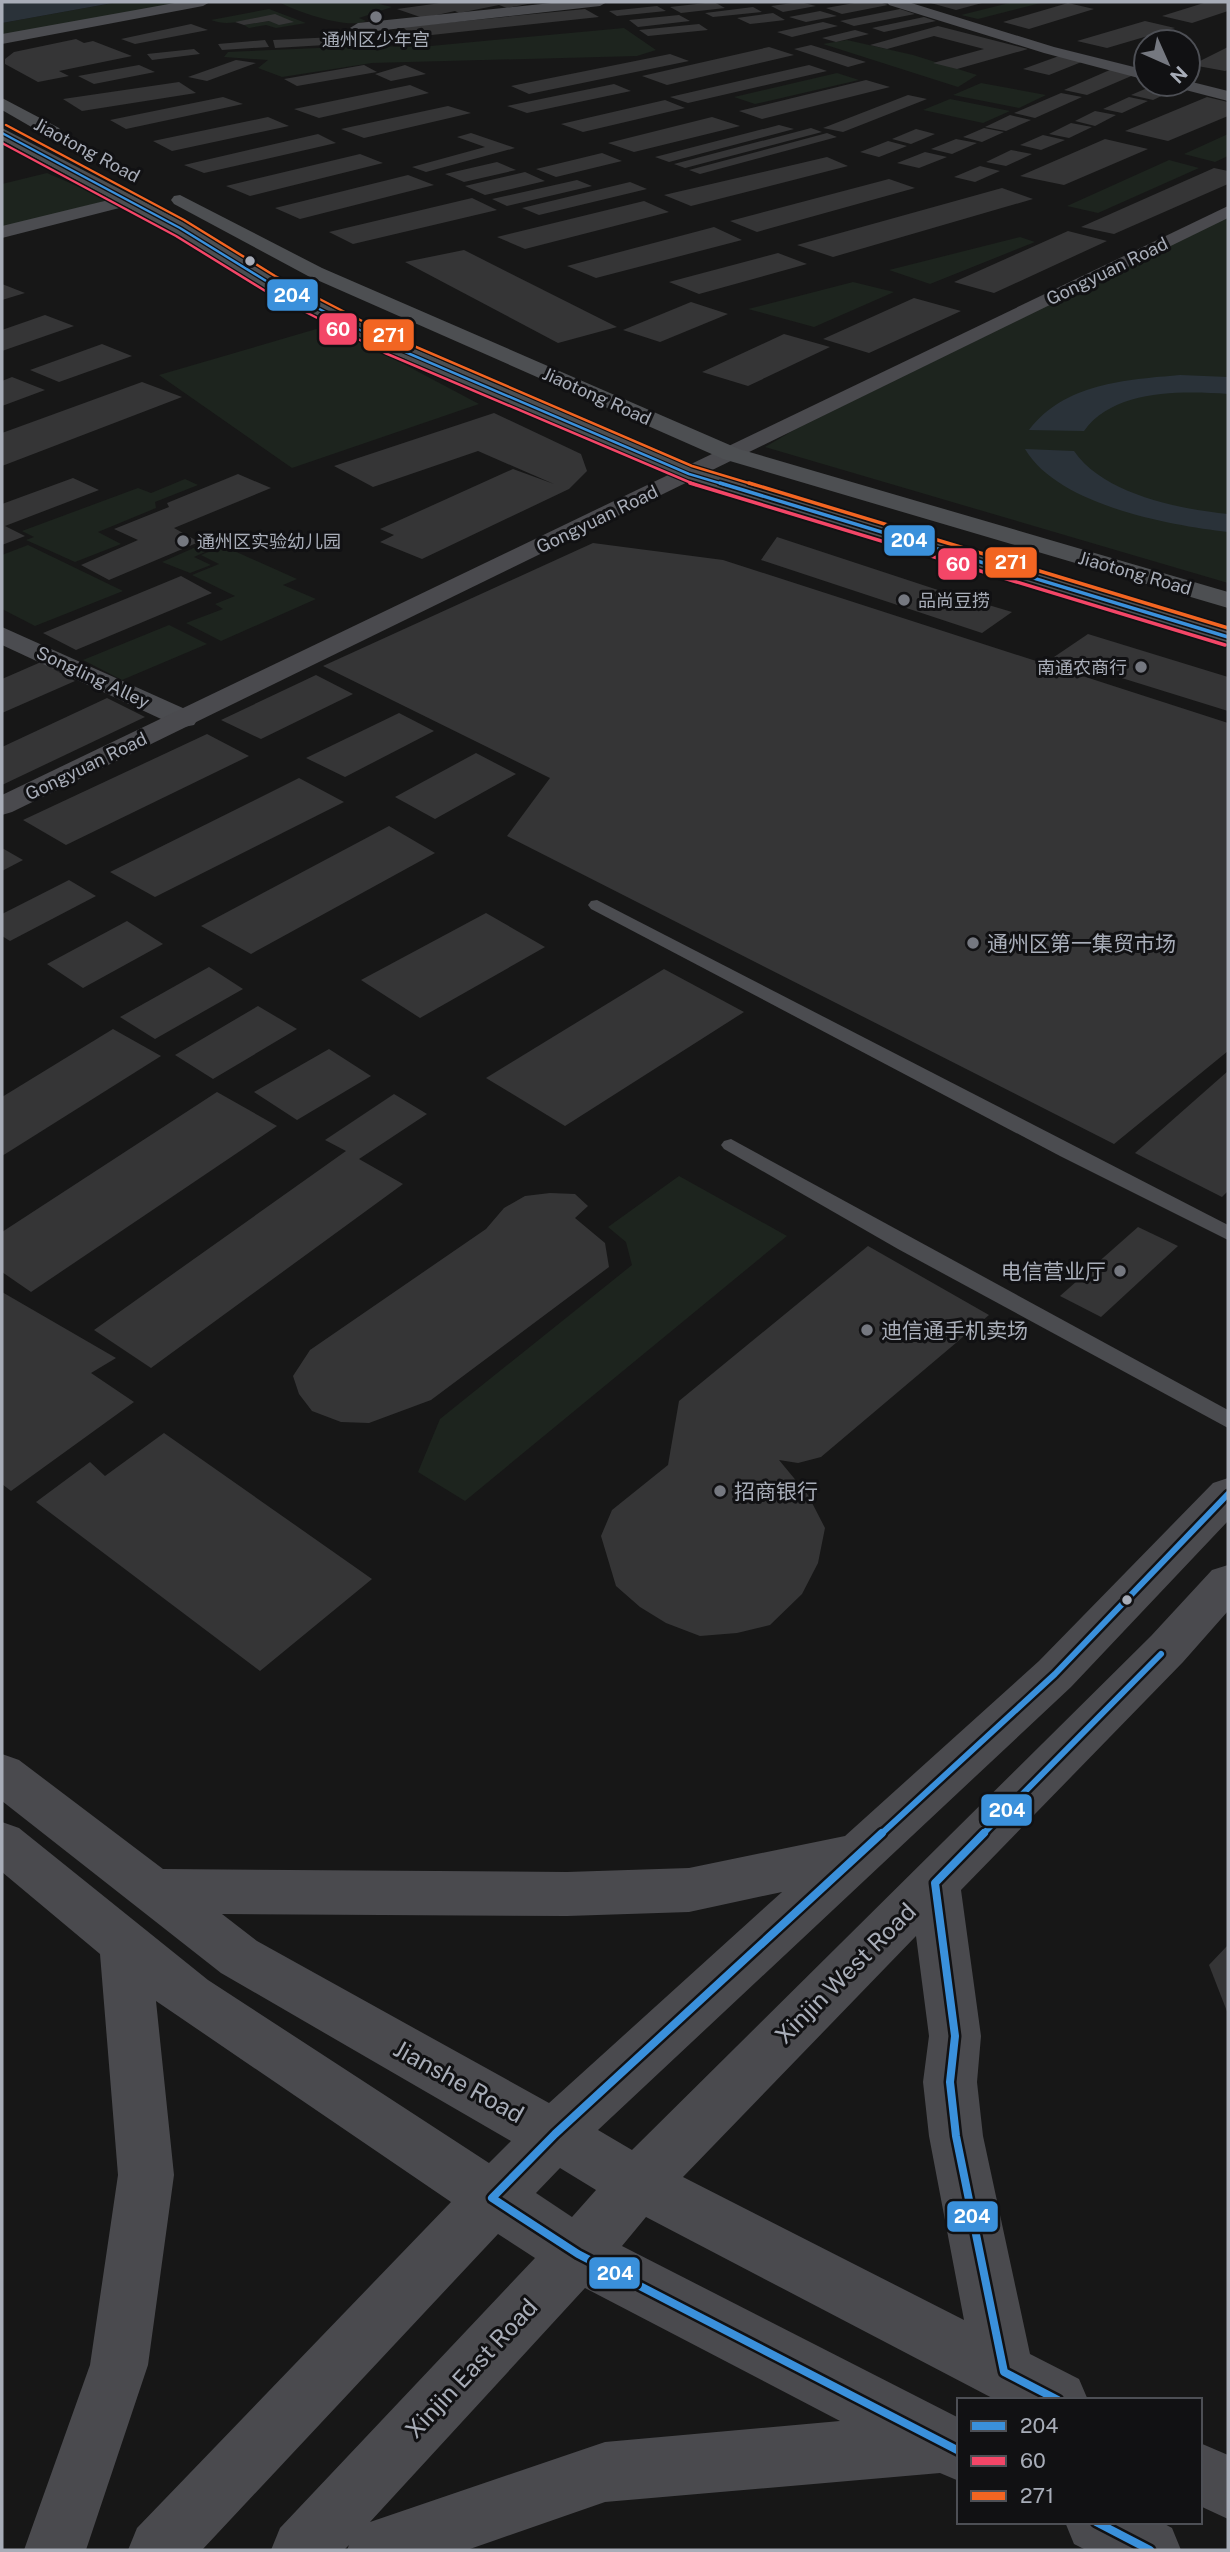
<svg xmlns="http://www.w3.org/2000/svg" width="1230" height="2552" font-family="'Public Sans','Noto Sans SC',sans-serif">
	<style>
		.green { fill: #1d241e }
		.water { fill: #2a3239 }
		.building { fill: #353536 }
		.lines { fill: none; stroke-linecap: round; stroke-linejoin: round }
		.lane { fill: #4b4c50; fill-rule: evenodd }
		.street { fill: #4b4c50; fill-rule: evenodd }
		.secondary { fill: #4a4a4e; fill-rule: evenodd }
		.primary { fill: #4d4f52; fill-rule: evenodd }
		.bus-1-far3-casing { stroke: #111113; stroke-width: 5 }
		.bus-1-far2-casing { stroke: #111113; stroke-width: 7 }
		.bus-1-far1-casing { stroke: #111113; stroke-width: 11 }
		.bus-1-casing { stroke: #111113; stroke-width: 13 }
		.bus-2-far1-casing { stroke: #111113; stroke-width: 5 }
		.bus-2-casing { stroke: #111113; stroke-width: 7 }
		.bus-3-far1-casing { stroke: #111113; stroke-width: 5 }
		.bus-3-casing { stroke: #111113; stroke-width: 7 }
		.bus-1-far3 { stroke: #3a90db; stroke-width: 2.5 }
		.bus-1-far2 { stroke: #3a90db; stroke-width: 3.5 }
		.bus-1-far1 { stroke: #3a90db; stroke-width: 6 }
		.bus-1 { stroke: #3a90db; stroke-width: 8 }
		.bus-2-far1 { stroke: #f34667; stroke-width: 2.5 }
		.bus-2 { stroke: #f34667; stroke-width: 3.5 }
		.bus-3-far1 { stroke: #f26522; stroke-width: 2.5 }
		.bus-3 { stroke: #f26522; stroke-width: 3.5 }
		.poi-dot { fill: #757880; stroke: #111113; stroke-width: 2.5 }
		.bus-dot { fill: #a8adb8; stroke: #111113; stroke-width: 2.5 }
		.labels { text-anchor: middle; dominant-baseline: central; stroke-width: 6; stroke-linejoin: round; paint-order: stroke }
		.far-poi-label { font-size: 18px; fill: #a8adb8; stroke: #111113; text-anchor: start }
		.far-street-label { font-size: 18px; fill: #a8adb8; stroke: #111113 }
		.poi-label { font-size: 21px; fill: #a8adb8; stroke: #111113; text-anchor: start }
		.near-street-label { font-size: 24px; fill: #a8adb8; stroke: #111113 }
		.line-badge { stroke: #111113; stroke-width: 2.5 }
		.badge-label { font-size: 19px; text-anchor: middle; font-weight: bold; fill: #fff }
	</style>
	<rect width="100%" height="100%" fill="#171717"/>
	<g class="green">
		<path d="M118,2H206L2,39V23Z"/>
		<path d="M279,2H371L392,7L359,18L366,21C348,30 295,11 279,2Z"/>
		<path d="M1013,2H1045L978,19L961,15Z"/>
		<path d="M269,9L306,23L276,28L266,25L249,28L244,25L269,21L292,22C262,6 239,31 211,20Z"/>
		<path d="M624,28L656,50L637,56L372,63L282,77L258,68L268,60L224,57L228,52L366,46L420,47Z"/>
		<path d="M847,40L913,55L977,75L958,87L823,44Z"/>
		<path d="M837,73L859,80L755,104L734,97Z"/>
		<path d="M981,83L1046,95L1019,108L953,95Z"/>
		<path d="M950,99L1010,111L983,123L923,110Z"/>
		<path d="M1228,134V156L1215,162L1184,154Z"/>
		<path d="M1169,160L1199,168L1098,213L1067,206Z"/>
		<path d="M47,173L109,200L2,228V184Z"/>
		<path d="M1228,216V583L765,447L794,430Z"/>
		<path d="M1020,237L1035,242L930,284L889,270Z"/>
		<path d="M853,282L894,292L814,327L748,309Z"/>
		<path d="M330,325L479,404L292,468L159,375Z"/>
		<path d="M185,479L198,485L155,502L156,508L98,532L121,544L75,562L26,540L34,537L22,531L138,488L151,493Z"/>
		<path d="M205,543L216,547L194,557L211,565L190,573L162,562Z"/>
		<path d="M28,545L123,591L35,626L2,609V555Z"/>
		<path d="M223,546L297,579L283,585L316,599L221,641L186,623L223,609L215,604L235,596L192,575L219,564L201,555Z"/>
		<path d="M169,625L207,644L122,680L83,660Z"/>
		<path d="M679,1176L787,1236L465,1501L418,1472L440,1419L632,1265L626,1242L608,1227Z"/>
	</g>
	<g class="water">
		<path d="M2,2H118L2,23Z"/>
		<path d="M1180,375L1228,377V394C1182,391 1114,389 1084,431L1029,430C1065,383 1125,380 1180,375Z"/>
		<path d="M1025,449L1074,451C1103,494 1179,509 1228,514V532C1168,525 1058,505 1025,449Z"/>
	</g>
	<g class="building">
		<path d="M448,2H533V3L507,8L499,5L459,13L455,11L423,18L397,9Z"/>
		<path d="M714,2L725,8L681,13L670,7Z"/>
		<path d="M800,2L816,6L783,12L771,6Z"/>
		<path d="M860,2H879L888,5L842,14L826,8Z"/>
		<path d="M927,2H982V3L956,10Z"/>
		<path d="M1207,2H1228V11L1192,23L1162,16Z"/>
		<path d="M1068,3L1094,9L1029,29L1003,22Z"/>
		<path d="M657,6L666,11L617,16L609,11Z"/>
		<path d="M753,7L762,12L713,17L705,13Z"/>
		<path d="M585,9L599,17L413,37L403,27Z"/>
		<path d="M900,9L915,14L854,26L840,21Z"/>
		<path d="M820,11L837,16L806,22L789,17Z"/>
		<path d="M773,13L785,20L750,24L737,18Z"/>
		<path d="M275,14L294,22L279,25L269,21L244,25L235,22Z"/>
		<path d="M679,15L690,21L638,27L629,20Z"/>
		<path d="M924,17L936,21L884,32L872,28Z"/>
		<path d="M1145,21L1175,28L1107,48L1077,41Z"/>
		<path d="M823,22L838,26L792,37L777,32Z"/>
		<path d="M191,24L208,30L135,44L121,39Z"/>
		<path d="M699,24L708,30L648,36L639,30Z"/>
		<path d="M938,26L1028,49L957,69L933,63L984,49L934,36L887,49L870,45Z"/>
		<path d="M855,30L869,34L836,42L822,38Z"/>
		<path d="M356,36L359,43L275,48L273,40Z"/>
		<path d="M76,39L84,43L93,41L132,56L59,71L69,76L38,82L5,64V59L14,52Z"/>
		<path d="M265,40L269,47L222,50L218,44Z"/>
		<path d="M811,45L866,62L848,67L794,49Z"/>
		<path d="M769,47L794,55L667,85L642,76Z"/>
		<path d="M1228,47V70L1225,71L1192,65Z"/>
		<path d="M194,49L200,54L152,60L147,54Z"/>
		<path d="M670,54L689,61L529,94L511,86Z"/>
		<path d="M1059,56L1084,61L1049,75L1023,69Z"/>
		<path d="M236,60L256,63L207,81L188,77Z"/>
		<path d="M139,65L155,72L94,84L78,76Z"/>
		<path d="M364,65L377,72L297,86L284,79Z"/>
		<path d="M405,65L426,74L391,81L375,74Z"/>
		<path d="M809,65L827,71L688,103L670,97Z"/>
		<path d="M1112,69L1136,74L1087,95L1064,90Z"/>
		<path d="M866,80L890,87L762,119L739,111Z"/>
		<path d="M179,82L196,93L82,111L63,99Z"/>
		<path d="M614,84L631,91L527,113L507,106Z"/>
		<path d="M410,85L429,93L319,118L294,109Z"/>
		<path d="M1152,86L1174,90L1153,100L1131,95Z"/>
		<path d="M1061,93L1082,97L1035,118L1014,113Z"/>
		<path d="M908,95L927,99L843,132L823,128Z"/>
		<path d="M223,97L243,104L126,129L110,120Z"/>
		<path d="M1129,97L1148,101L1122,113L1103,109Z"/>
		<path d="M1207,97L1228,102V116L1168,141L1125,131Z"/>
		<path d="M665,100L685,108L583,132L561,124Z"/>
		<path d="M448,106L471,113L364,138L341,129Z"/>
		<path d="M1095,111L1116,115L1095,126L1075,121Z"/>
		<path d="M1010,115L1031,120L1006,131L985,127Z"/>
		<path d="M268,117L289,126L172,151L153,141Z"/>
		<path d="M712,117L740,126L634,152L608,143Z"/>
		<path d="M1071,123L1092,127L1069,138L1049,134Z"/>
		<path d="M779,125L794,129L669,162L655,157Z"/>
		<path d="M811,128L822,132L685,168L674,164Z"/>
		<path d="M984,128L1004,132L982,142L963,137Z"/>
		<path d="M916,129L935,134L911,144L892,139Z"/>
		<path d="M471,133L515,148L426,172L412,167L485,147L457,137Z"/>
		<path d="M827,133L837,137L700,174L689,170Z"/>
		<path d="M318,134L336,143L204,173L184,165Z"/>
		<path d="M1043,135L1065,140L1041,150L1020,145Z"/>
		<path d="M956,139L977,143L952,154L931,149Z"/>
		<path d="M1105,139L1148,149L1064,185L1020,176Z"/>
		<path d="M888,141L907,146L879,157L860,152Z"/>
		<path d="M1011,150L1032,154L1006,166L986,162Z"/>
		<path d="M925,152L947,157L919,168L897,163Z"/>
		<path d="M602,153L622,161L556,177L536,169Z"/>
		<path d="M360,154L383,163L250,196L226,186Z"/>
		<path d="M827,157L848,166L691,206L664,195Z"/>
		<path d="M497,162L516,170L464,182L445,174Z"/>
		<path d="M980,166L1000,171L975,182L954,177Z"/>
		<path d="M1214,168L1228,171V184L1114,234L1081,227Z"/>
		<path d="M525,172L545,181L485,195L465,186Z"/>
		<path d="M408,175L434,185L300,219L275,208Z"/>
		<path d="M889,179L915,188L757,232L730,221Z"/>
		<path d="M577,180L592,186L507,206L492,199Z"/>
		<path d="M630,182L647,189L539,215L522,208Z"/>
		<path d="M1002,188L1033,199L833,257L797,245Z"/>
		<path d="M472,198L497,210L353,244L329,232Z"/>
		<path d="M644,201L669,212L525,249L497,237Z"/>
		<path d="M714,227L742,240L596,278L567,266Z"/>
		<path d="M1068,231L1107,241L994,293L954,282Z"/>
		<path d="M464,250L617,327L558,343L405,262Z"/>
		<path d="M778,253L807,264L699,294L669,282Z"/>
		<path d="M2,284L25,293L2,300Z"/>
		<path d="M914,298L961,311L869,353L823,339Z"/>
		<path d="M691,302L728,314L660,342L623,330Z"/>
		<path d="M45,315L74,326L2,351V330Z"/>
		<path d="M784,334L830,347L748,386L702,372Z"/>
		<path d="M102,344L132,356L59,382L30,370Z"/>
		<path d="M12,377L45,390L2,406V381Z"/>
		<path d="M142,382L182,397L2,466V433Z"/>
		<path d="M494,413L581,454L587,471L569,489L422,559L380,542L394,535L380,529L513,469L554,484L478,451L373,487L334,466Z"/>
		<path d="M238,474L271,488L174,528L199,542L109,580L81,565L138,540L114,529L169,507L167,503Z"/>
		<path d="M73,478L99,490L5,526L25,536L2,545V504Z"/>
		<path d="M777,537L938,590L1012,612L982,633L761,560Z"/>
		<path d="M593,543L723,560L1228,723V1051L1114,1144L507,836L550,778L323,666Z"/>
		<path d="M181,576L212,593L76,650L43,633Z"/>
		<path d="M1088,634L1228,677V711L1054,657Z"/>
		<path d="M41,662L75,681L2,713V679Z"/>
		<path d="M316,675L353,694L261,739L221,720Z"/>
		<path d="M107,698L145,717L2,785V747Z"/>
		<path d="M399,713L434,731L345,777L306,758Z"/>
		<path d="M207,734L249,756L66,845L23,820Z"/>
		<path d="M476,753L516,774L435,819L395,797Z"/>
		<path d="M299,778L344,802L155,897L110,872Z"/>
		<path d="M389,826L435,853L251,954L201,926Z"/>
		<path d="M2,848L23,860L2,871Z"/>
		<path d="M69,880L96,896L10,941L2,936V914Z"/>
		<path d="M486,913L545,947L420,1018L361,980Z"/>
		<path d="M127,921L163,944L83,988L47,964Z"/>
		<path d="M209,967L243,989L155,1039L120,1017Z"/>
		<path d="M664,969L744,1012L565,1126L486,1078Z"/>
		<path d="M258,1006L297,1029L213,1079L175,1055Z"/>
		<path d="M113,1029L161,1056L2,1156V1097Z"/>
		<path d="M329,1049L371,1076L297,1120L254,1092Z"/>
		<path d="M1228,1071V1191L1222,1197L1135,1153Z"/>
		<path d="M217,1092L277,1126L31,1292L2,1272V1232Z"/>
		<path d="M394,1094L427,1114L359,1159L403,1184L151,1368L94,1330L346,1151L325,1140Z"/>
		<path d="M550,1193L575,1194L588,1206L575,1218L605,1243L609,1267L431,1400L369,1423L341,1422L312,1411L299,1394L293,1376L310,1350L486,1229L504,1208L525,1196Z"/>
		<path d="M1138,1227L1178,1246L1101,1317L1060,1296Z"/>
		<path d="M868,1246L989,1315L821,1457L798,1463L779,1460L808,1495L825,1528L818,1563L802,1594L770,1625L737,1633L700,1636L666,1623L640,1607L616,1586L601,1536L612,1510L668,1465L679,1401Z"/>
		<path d="M2,1292L116,1358L91,1373L134,1402L11,1491L2,1484Z"/>
		<path d="M164,1433L372,1579L260,1671L36,1502L90,1462L105,1476Z"/>
		<path d="M1228,1945V2014L1209,1965Z"/>
	</g>
	<g class="lines">
		<g class="lane">
			<path d="M597,900L1228,1225V1240L1060,1156L591,909L588,905L591,901Z"/>
			<path d="M731,1139L1228,1410V1428L898,1249L724,1149L721,1145L724,1141Z"/>
		</g>
		<g class="street">
			<path d="M180,2H210L203,6L2,44V34Z"/>
			<path d="M561,2H607L600,6L358,33L350,28L358,23Z"/>
			<path d="M887,2H908L1054,47L1146,70V80L1044,53L889,5Z"/>
			<path d="M1188,81L1228,91V101L1174,87L1172,84H1188Z"/>
			<path d="M129,195L138,200L135,204L2,238V226Z"/>
			<path d="M2,627L194,713L198,719L194,725L184,727L174,725L2,645Z"/>
		</g>
		<g class="secondary">
			<path d="M1228,206V218L12,812L2,815V795Z"/>
			<path d="M1228,1478V1521L1071,1687L598,2130L632,2150L1151,1636L1212,1570L1228,1565V1611L1183,1662L961,1890L981,2036L977,2082L983,2136L1030,2354L1079,2379L1088,2400H996L646,2217L622,2246L959,2418V2481L940,2473L605,2502L467,2550H347L349,2545L344,2550H271L280,2528L535,2258L498,2234L202,2550H128L137,2528L451,2202L156,2001L174,2175L148,2365L86,2550H24L90,2365L118,2175L100,1954L2,1872V1822L19,1828L208,1980L489,2163L511,2141L221,1973L2,1801V1754L19,1760L163,1869L567,1872L689,1868L845,1836L1039,1661L1213,1483ZM782,1892L549,2103L257,1941L222,1914L567,1916L689,1912ZM916,1936L929,2036L923,2082L929,2136L964,2320L683,2177ZM560,2168L596,2190L572,2217L536,2193ZM585,2288L840,2421L605,2442L370,2522Z"/>
			<path d="M1200,2443L1228,2455V2519L1200,2506Z"/>
			<path d="M1065,2522H1161L1172,2528L1181,2550H1086L1074,2544Z"/>
		</g>
		<g class="primary">
			<path d="M2,98L59,128L62,132L53,137L47,136L2,110Z"/>
			<path d="M2,128L187,224L278,280L396,341L697,469L1228,629V645L681,479L382,349L264,288L173,232L2,140Z"/>
			<path d="M180,195L322,268L739,449L1228,592V608L723,459L308,276L174,204L171,200L174,196Z"/>
		</g>
		<defs>
			<path id="bus-1-far3" d="M2,133L180,228L271,284L389,345L689,474L726,485"/>
			<path id="bus-1-far2" d="M720,483L1228,637"/>
			<g id="bus-1-far1">
				<path d="M880,1835L1055,1674L1228,1494"/>
				<path d="M982,1835L1161,1654"/>
			</g>
			<g id="bus-1">
				<path d="M882,1833L555,2134L492,2198L578,2254L959,2451"/>
				<path d="M984,1833L935,1883L955,2036L950,2082L956,2136L1004,2372L1058,2400"/>
				<path d="M1096,2522L1150,2550"/>
			</g>
			<path id="bus-2-far1" d="M2,143L176,236L267,292L385,353L696,485"/>
			<path id="bus-2" d="M690,483L1225,645"/>
			<path id="bus-3-far1" d="M6,125L184,220L275,276L393,337L692,466L755,485"/>
			<path id="bus-3" d="M749,483L1228,628"/>
		</defs>
		<use href="#bus-1-far3" class="bus-1-far3-casing"/>
		<use href="#bus-1-far2" class="bus-1-far2-casing"/>
		<use href="#bus-1-far1" class="bus-1-far1-casing"/>
		<use href="#bus-1" class="bus-1-casing"/>
		<use href="#bus-2-far1" class="bus-2-far1-casing"/>
		<use href="#bus-2" class="bus-2-casing"/>
		<use href="#bus-3-far1" class="bus-3-far1-casing"/>
		<use href="#bus-3" class="bus-3-casing"/>
		<use href="#bus-1-far3" class="bus-1-far3"/>
		<use href="#bus-1-far2" class="bus-1-far2"/>
		<use href="#bus-1-far1" class="bus-1-far1"/>
		<use href="#bus-1" class="bus-1"/>
		<use href="#bus-2-far1" class="bus-2-far1"/>
		<use href="#bus-2" class="bus-2"/>
		<use href="#bus-3-far1" class="bus-3-far1"/>
		<use href="#bus-3" class="bus-3"/>
	</g>
	<g class="poi-dot">
		<circle cx="376" cy="17" r="7"/>
		<circle cx="183" cy="541" r="7"/>
		<circle cx="904" cy="600" r="7"/>
		<circle cx="1141" cy="667" r="7"/>
		<circle cx="973" cy="943" r="7"/>
		<circle cx="1120" cy="1271" r="7"/>
		<circle cx="867" cy="1330" r="7"/>
		<circle cx="720" cy="1491" r="7"/>
	</g>
	<g class="bus-dot">
		<circle cx="250" cy="261" r="6"/>
		<circle cx="1127" cy="1600" r="6"/>
	</g>
	<g class="labels">
		<g class="far-poi-label">
			<text x="376" y="39" text-anchor="middle">通州区少年宫</text>
			<text x="197" y="541">通州区实验幼儿园</text>
			<text x="918" y="600">品尚豆捞</text>
			<text x="1127" y="667" text-anchor="end">南通农商行</text>
		</g>
		<g class="far-street-label">
			<text transform="translate(87 150) rotate(28)">Jiaotong Road</text>
			<text transform="translate(1107 271) rotate(-26)">Gongyuan Road</text>
			<text transform="translate(597 396) rotate(24)">Jiaotong Road</text>
			<text transform="translate(597 519) rotate(-26)">Gongyuan Road</text>
			<text transform="translate(1135 573) rotate(16)">Jiaotong Road</text>
			<text transform="translate(93 677) rotate(25)">Songling Alley</text>
			<text transform="translate(86 766) rotate(-26)">Gongyuan Road</text>
		</g>
		<g class="poi-label">
			<text x="987" y="943">通州区第一集贸市场</text>
			<text x="1106" y="1271" text-anchor="end">电信营业厅</text>
			<text x="881" y="1330">迪信通手机卖场</text>
			<text x="734" y="1491">招商银行</text>
		</g>
		<g class="near-street-label">
			<text transform="translate(845 1973) rotate(-45)">Xinjin West Road</text>
			<text transform="translate(459 2081) rotate(29)">Jianshe Road</text>
			<text transform="translate(471 2368) rotate(-47)">Xinjin East Road</text>
		</g>
	</g>
	<g class="line-badge">
		<rect x="266" y="278" width="53" height="34" rx="7" fill="#3a90db"/>
		<rect x="318" y="312" width="40" height="34" rx="7" fill="#f34667"/>
		<rect x="362" y="318" width="53" height="34" rx="7" fill="#f26522"/>
		<rect x="883" y="524" width="53" height="33" rx="7" fill="#3a90db"/>
		<rect x="984" y="546" width="54" height="33" rx="7" fill="#f26522"/>
		<rect x="937" y="547" width="41" height="34" rx="7" fill="#f34667"/>
		<rect x="980" y="1793" width="53" height="34" rx="7" fill="#3a90db"/>
		<rect x="946" y="2200" width="53" height="33" rx="7" fill="#3a90db"/>
		<rect x="588" y="2256" width="53" height="34" rx="7" fill="#3a90db"/>
	</g>
	<g class="badge-label">
		<text x="292" y="302">204</text>
		<text x="338" y="336">60</text>
		<text x="389" y="342">271</text>
		<text x="909" y="547">204</text>
		<text x="1011" y="569">271</text>
		<text x="958" y="571">60</text>
		<text x="1007" y="1817">204</text>
		<text x="972" y="2223">204</text>
		<text x="615" y="2280">204</text>
	</g>
	<rect width="1230" height="2552" fill="none" stroke="#a8adb8" stroke-width="7"/>
	<rect x="957" y="2398" width="245" height="126" fill="#111113" stroke="#4d4f55" stroke-width="2"/>
	<rect x="971" y="2421" width="35" height="10" fill="#3a90db" stroke="#4d4f55" stroke-width="2"/>
	<text x="1020" y="2433" font-size="21" fill="#a8adb8">204</text>
	<rect x="971" y="2456" width="35" height="10" fill="#f34667" stroke="#4d4f55" stroke-width="2"/>
	<text x="1020" y="2468" font-size="21" fill="#a8adb8">60</text>
	<rect x="971" y="2491" width="35" height="10" fill="#f26522" stroke="#4d4f55" stroke-width="2"/>
	<text x="1020" y="2503" font-size="21" fill="#a8adb8">271</text>
	<g transform="translate(1167 63) rotate(135)"><circle r="33" fill="#111113" stroke="#4d4f55" stroke-width="2"/>
	<path d="M0-5L12 26L0 18L-12 26Z" fill="#757880"/>
	<text y="-10" font-size="19" font-weight="bold" text-anchor="middle" fill="#a8adb8">N</text>
	</g>
</svg>
